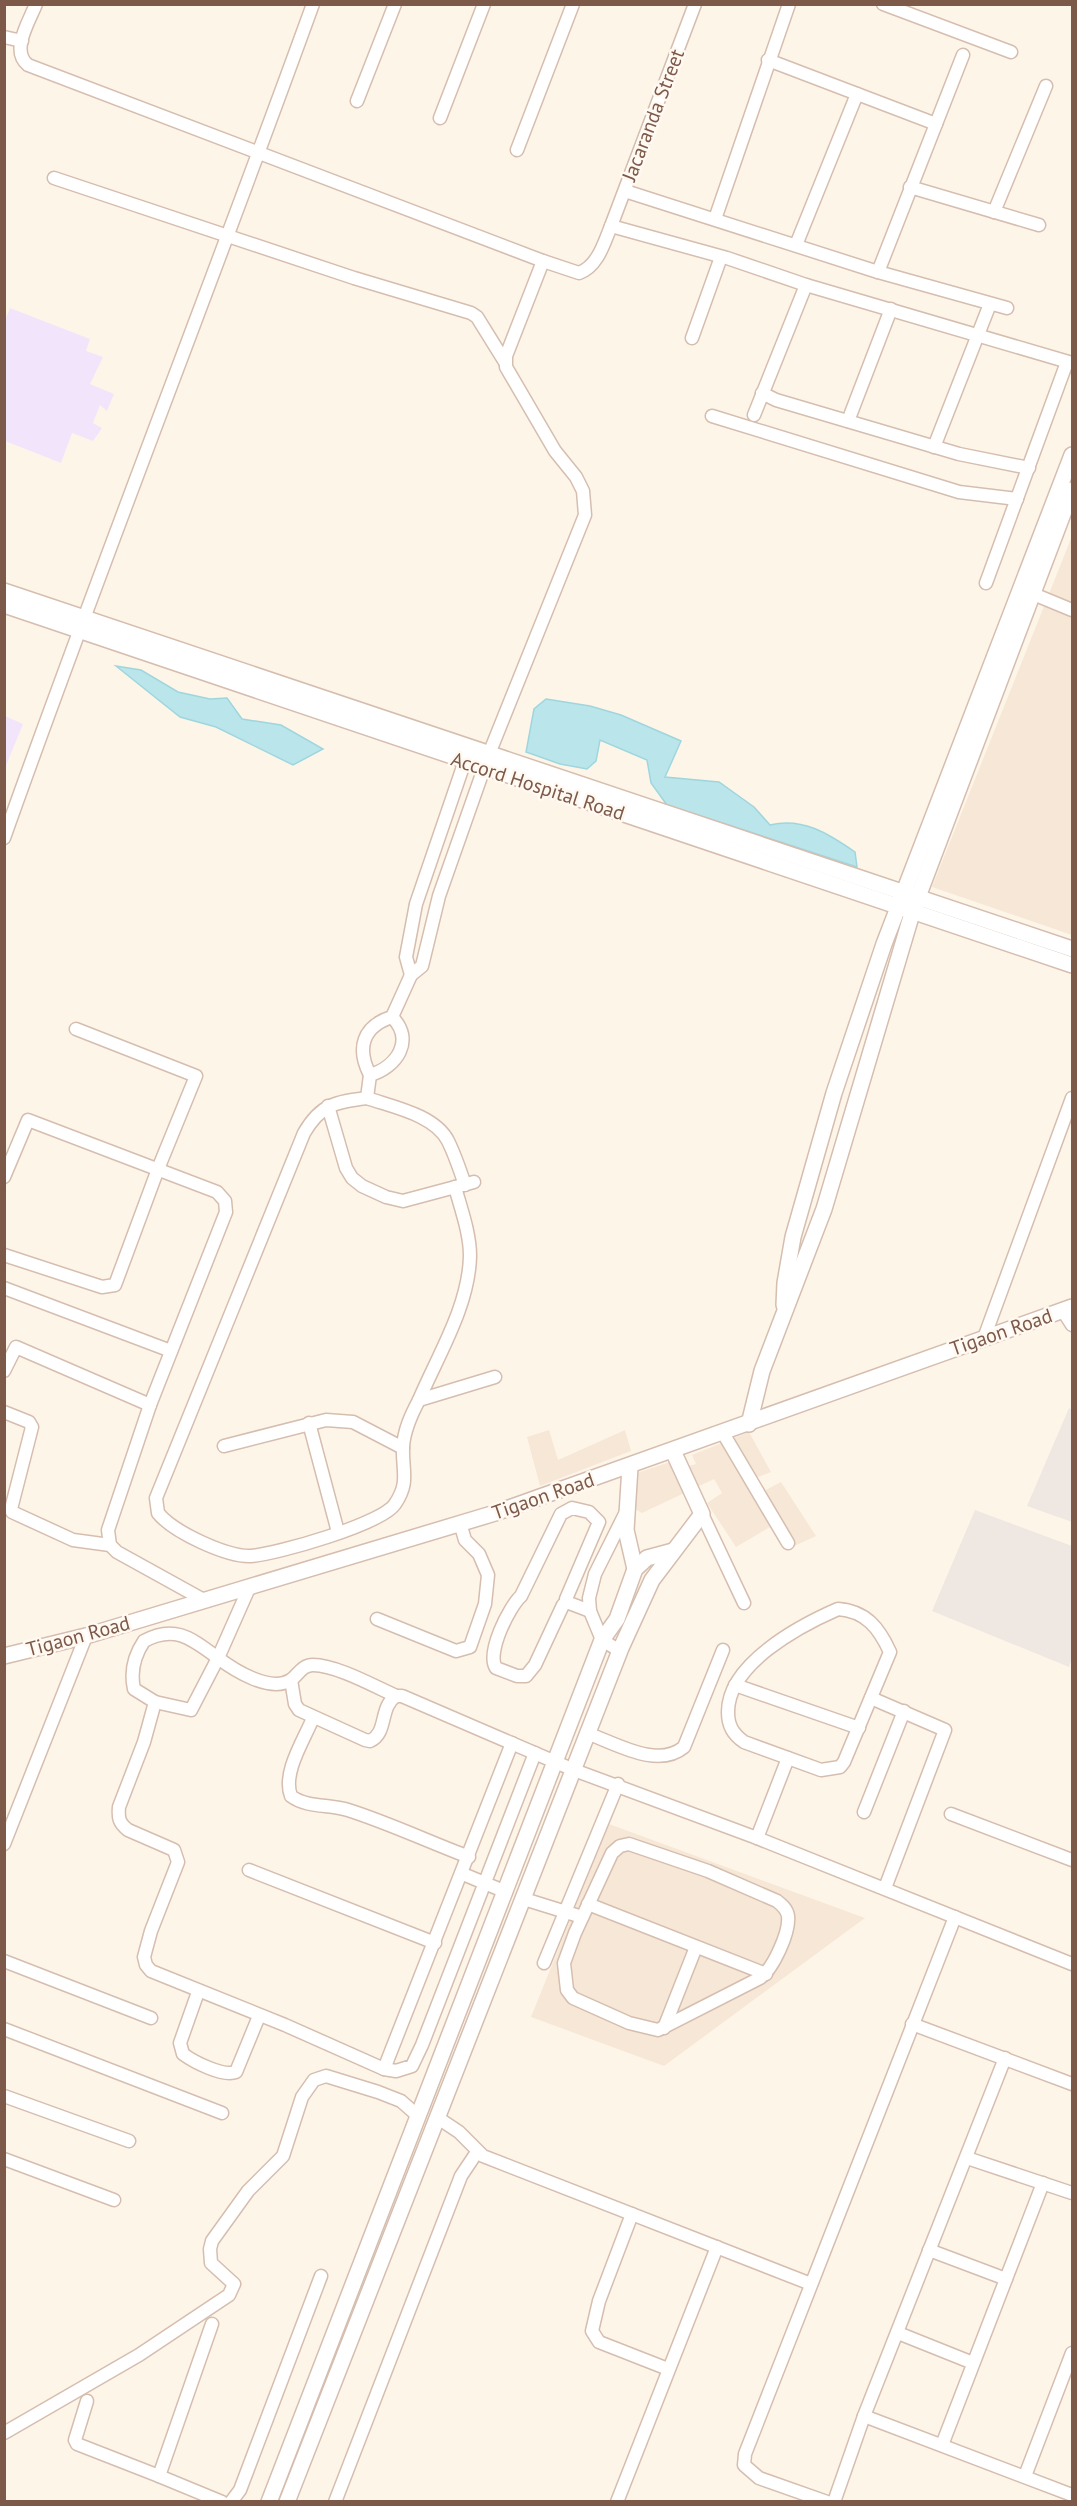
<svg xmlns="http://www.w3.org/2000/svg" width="1077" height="2506" font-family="'PT Sans',sans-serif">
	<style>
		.residential { fill: #f7e7d6 }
		.industrial { fill: #efe8e2 }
		.education { fill: #f2e5fb }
		.water { fill: #bae5eb; stroke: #9fd6de; stroke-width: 1.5 }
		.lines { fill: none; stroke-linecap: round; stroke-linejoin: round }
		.minor-casing { stroke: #d5beaf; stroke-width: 15 }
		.tertiary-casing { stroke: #d5beaf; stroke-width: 18 }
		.minor { stroke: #fff; stroke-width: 12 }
		.tertiary { stroke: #fff; stroke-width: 15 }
		.labels { text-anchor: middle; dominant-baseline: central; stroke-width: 5; stroke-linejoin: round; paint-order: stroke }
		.street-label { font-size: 20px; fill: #7c5949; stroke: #fff9f1 }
	</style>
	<rect width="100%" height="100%" fill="#fef5e9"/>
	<g class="residential">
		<path d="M1072,536V935L932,887Z"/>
		<path d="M549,1430L558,1460L625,1430L631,1451L540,1486L527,1437Z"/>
		<path d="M749,1432L771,1472L746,1482L770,1527L736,1547L707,1503L722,1493L714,1479L642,1513L625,1504L628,1476L685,1457L688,1466L696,1464L692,1455Z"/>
		<path d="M781,1482L816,1536L790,1548L758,1494Z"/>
		<path d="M609,1824L865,1918L664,2066L531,2017Z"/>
	</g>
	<g class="industrial">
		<path d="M1069,1408L1072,1410V1522L1027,1506Z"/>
		<path d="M975,1510L1072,1546V1658L1069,1667L932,1611Z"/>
	</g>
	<g class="education">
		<path d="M10,308L90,339L86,351L103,357L90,384L114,394L107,411L100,405L93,423L102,428L93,441L72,433L61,463L5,441L4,323Z"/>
		<path d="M5,716L23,724L5,768Z"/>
	</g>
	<g class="water">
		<path d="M116,666L141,670L178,692L210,699L227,698L242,719L281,725L323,749L293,765L216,727L180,717Z"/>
		<path d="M546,699L590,706L621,715L681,741L665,777L719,782L754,807L770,825C803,817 829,834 855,852L857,867L667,805L651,783L647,760L600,740L596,761L587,769L560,764L526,752L534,709Z"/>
	</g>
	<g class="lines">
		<defs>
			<g id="minor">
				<path d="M36,4C29,22 10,51 28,65L543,261L579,273C598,266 604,243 611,226L695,4"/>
				<path d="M883,4L1011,52"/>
				<path d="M4,37L22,41"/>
				<path d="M768,60L936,124"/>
				<path d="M357,101L395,4"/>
				<path d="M440,118L484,4"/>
				<path d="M517,150L573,4"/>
				<path d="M54,178L354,278L471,313L477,317L505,362"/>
				<path d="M910,187L1039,225"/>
				<path d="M625,191L878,272L1007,308"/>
				<path d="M994,212L1046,86"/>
				<path d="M715,219L789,4"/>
				<path d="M611,226L727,258L806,285L1072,363"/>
				<path d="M796,245L857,94"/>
				<path d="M878,272L963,55"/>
				<path d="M692,338L721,257"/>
				<path d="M762,393L776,400L959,454L1029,468"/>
				<path d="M754,415L806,285"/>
				<path d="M712,416L959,492L1017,499"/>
				<path d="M848,421L891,309"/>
				<path d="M934,447L990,304"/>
				<path d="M986,583L1067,362"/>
				<path d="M1026,591L1072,610"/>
				<path d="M468,752L416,904L406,957L411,975L422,966L439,896L489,754L585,515L583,491L576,477L555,451L506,367V356L543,261"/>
				<path d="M4,838C103,559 212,283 313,4"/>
				<path d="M392,1017C415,1040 397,1067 370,1075C356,1048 363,1026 392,1017L411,975"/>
				<path d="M370,1075L367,1098C335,1102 321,1104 304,1133L156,1498L158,1513C173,1532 227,1557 251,1556C277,1554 382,1524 395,1504C410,1482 402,1471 403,1447C404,1430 411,1415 419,1400L495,1377"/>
				<path d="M367,1098C393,1107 435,1115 448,1141C455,1155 460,1170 465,1185"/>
				<path d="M328,1106L346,1168L352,1178L362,1186L386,1197L403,1201L474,1182"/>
				<path d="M4,1177L28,1120L217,1192L225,1201L226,1212L150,1405L108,1530L110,1545L117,1552L202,1599"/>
				<path d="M4,1255L102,1287L115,1285L158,1169L196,1076L76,1029"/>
				<path d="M4,1288L171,1351"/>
				<path d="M1063,1311L1072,1325"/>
				<path d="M984,1338L1072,1098"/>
				<path d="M4,1371L16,1347L150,1405"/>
				<path d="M419,1400C438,1355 469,1306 470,1256C470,1233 461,1209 455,1187"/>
				<path d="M4,1412L29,1422L32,1427L11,1509L12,1512L73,1540L110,1545"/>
				<path d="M309,1423L338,1532"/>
				<path d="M723,1433L788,1543"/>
				<path d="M224,1446L326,1420L353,1422L403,1448"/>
				<path d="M702,1514L744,1603"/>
				<path d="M249,1588L218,1658C192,1639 175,1624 144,1641C134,1656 130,1671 134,1689L155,1702L144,1742L119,1807C118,1818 119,1823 128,1830L174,1850L178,1862L151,1931L144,1957L146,1965L151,1971L285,2025L384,2069L396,2071L412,2066L422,2045L535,1753"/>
				<path d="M569,1603L590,1611"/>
				<path d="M563,1605L535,1665L526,1676H517L496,1668C486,1653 509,1607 521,1596L561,1514L572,1508L589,1512L599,1522L566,1599"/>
				<path d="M838,1609C866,1611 879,1628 890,1652L844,1762L840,1767L821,1770L744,1742C733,1734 728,1726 728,1712C728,1664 799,1626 838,1609Z"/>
				<path d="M377,1619L456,1651L470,1647L485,1604L488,1575L479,1554L465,1540L460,1523"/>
				<path d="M620,1651L602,1640L590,1611L589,1598L595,1574L626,1512"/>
				<path d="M291,1680L295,1704L299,1710L365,1740L370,1741C388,1733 379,1707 396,1696H402L574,1770L757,1838L1072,1964"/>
				<path d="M735,1685L859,1728"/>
				<path d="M871,1698L945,1730L885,1888"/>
				<path d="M155,1702L191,1710L218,1658C234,1670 270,1693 291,1680C298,1675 302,1665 313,1665C336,1665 374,1686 396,1696"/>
				<path d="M313,1718C304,1740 282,1773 291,1796C307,1808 329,1804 348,1810C389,1823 429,1842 469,1857"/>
				<path d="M589,1734C617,1744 658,1769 684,1747L723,1650"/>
				<path d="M864,1812L904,1711"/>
				<path d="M951,1814L1072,1860"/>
				<path d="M757,1838L788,1758"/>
				<path d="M4,1844L86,1636"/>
				<path d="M629,1844L708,1871L777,1901C782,1905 787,1909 788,1916C790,1932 773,1969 760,1978L658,2030L629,2023L573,1998L567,1990L564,1963L575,1933L612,1853L620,1846Z"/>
				<path d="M249,1870L435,1943"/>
				<path d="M463,1874L506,1892"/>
				<path d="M524,1899L582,1917"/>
				<path d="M588,1904L766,1974"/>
				<path d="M4,1961L151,2018"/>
				<path d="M544,1963L618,1784"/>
				<path d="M198,1992L180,2043L183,2054C194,2062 223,2077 236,2072L259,2016"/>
				<path d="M912,2024L1072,2084"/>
				<path d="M664,2028L696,1947"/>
				<path d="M4,2029L222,2113"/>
				<path d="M384,2069L512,1743"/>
				<path d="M4,2096L129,2141"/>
				<path d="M438,2118L459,2132L483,2156L811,2284"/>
				<path d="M967,2158L1072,2193"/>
				<path d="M4,2159L114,2200"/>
				<path d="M632,2214L599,2301L592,2331L599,2342L668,2369"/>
				<path d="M929,2250L1006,2279"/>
				<path d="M212,2324L159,2476L222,2502"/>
				<path d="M898,2333L973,2363"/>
				<path d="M87,2401L75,2440L77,2444L159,2476"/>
				<path d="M864,2416L1072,2495"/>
				<path d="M4,2433L139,2355L229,2295L234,2284L211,2263L210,2249L212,2241L248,2191L283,2156L302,2097L314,2080L326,2076L378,2092L401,2101L418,2116"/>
				<path d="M942,2445L1043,2183"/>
				<path d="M1025,2476L1072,2353"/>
				<path d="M231,2502L240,2490L321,2276"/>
				<path d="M335,2502L461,2176L477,2152"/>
				<path d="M617,2502L717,2247"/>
				<path d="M827,2502L759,2478L744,2465L745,2454L955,1917"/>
				<path d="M834,2502L864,2416L1005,2058"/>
			</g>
			<g id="tertiary">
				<path d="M4,591L1072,949"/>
				<path d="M4,605L1072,965"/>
				<path d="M784,1305L785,1283L793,1237L834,1093L884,944L1072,455"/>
				<path d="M749,1424L762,1371L824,1209L913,910L1072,490"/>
				<path d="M630,1467L626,1530L635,1569"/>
				<path d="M4,1656L86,1636L495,1513L1072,1307"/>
				<path d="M269,2502L602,1640L617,1619L635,1569L647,1558L673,1551"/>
				<path d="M287,2502L621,1648L652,1580L702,1514L673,1451"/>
			</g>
		</defs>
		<use href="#minor" class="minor-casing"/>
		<use href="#tertiary" class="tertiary-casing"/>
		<use href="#minor" class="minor"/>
		<use href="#tertiary" class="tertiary"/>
	</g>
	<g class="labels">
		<g class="street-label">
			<text transform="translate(653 115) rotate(-69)">Jacaranda Street</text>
			<text transform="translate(538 786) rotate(18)">Accord Hospital Road</text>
			<text transform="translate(1001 1332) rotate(-19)">Tigaon Road</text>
			<text transform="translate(543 1496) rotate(-19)">Tigaon Road</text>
			<text transform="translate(78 1636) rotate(-15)">Tigaon Road</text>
		</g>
	</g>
	<rect width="1077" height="2506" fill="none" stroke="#7c5949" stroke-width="12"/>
</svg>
